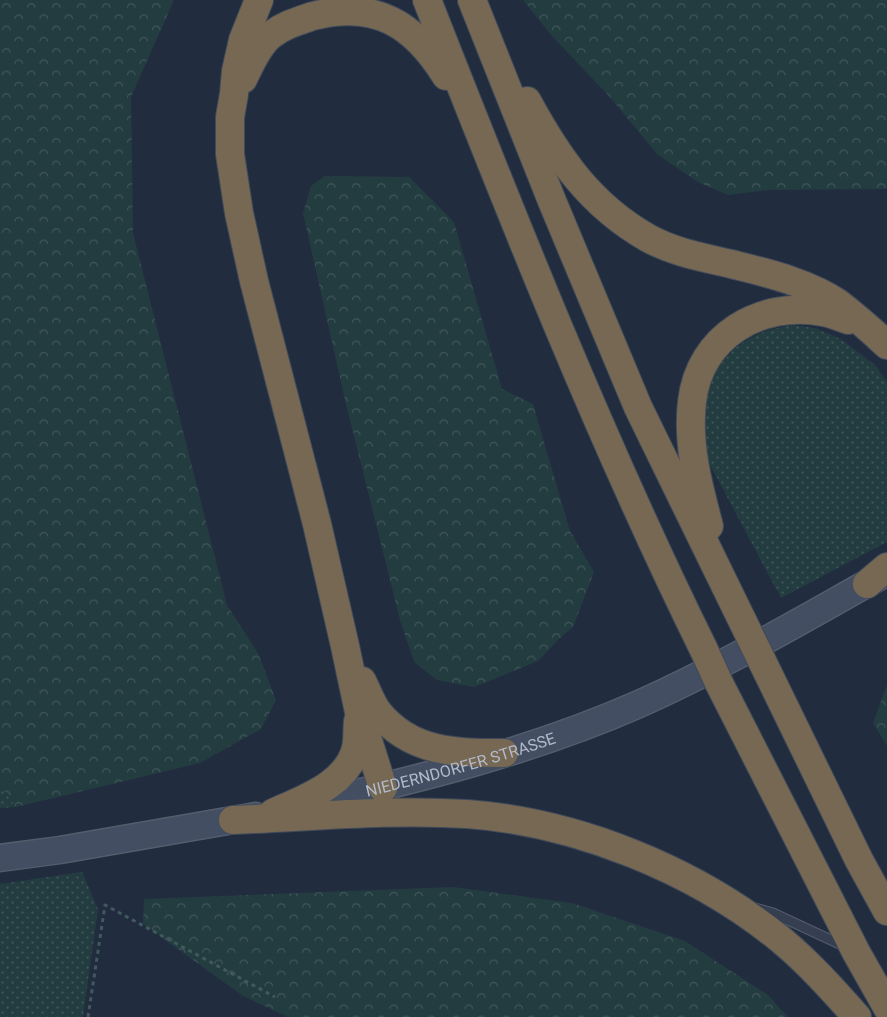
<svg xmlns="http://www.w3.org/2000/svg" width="887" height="1017" font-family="Roboto,sans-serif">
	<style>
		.grass { fill: url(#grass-dots) }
		.forest { fill: url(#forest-crowns) }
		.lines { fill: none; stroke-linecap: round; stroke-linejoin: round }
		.service-casing { stroke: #535d6d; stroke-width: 11 }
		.secondary-casing { stroke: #535d6d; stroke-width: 29 }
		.motorway-casing { stroke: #404a5a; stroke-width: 30 }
		.path { stroke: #41595d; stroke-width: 3; stroke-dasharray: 4 4; stroke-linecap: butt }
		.service { stroke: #353f4f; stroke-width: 9 }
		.secondary { stroke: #434e62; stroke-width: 26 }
		.motorway { stroke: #766852; stroke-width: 28 }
		.motorway-bridge-casing { stroke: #404a5a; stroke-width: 30; stroke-linecap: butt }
		.motorway-bridge { stroke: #766852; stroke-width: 28 }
		.labels { text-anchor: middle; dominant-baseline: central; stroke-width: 4; stroke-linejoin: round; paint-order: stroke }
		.street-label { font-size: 16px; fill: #b1baca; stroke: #1a2434 }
	</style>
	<defs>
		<pattern id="grass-dots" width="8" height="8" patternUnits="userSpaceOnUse" patternTransform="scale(1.25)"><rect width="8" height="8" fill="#233c40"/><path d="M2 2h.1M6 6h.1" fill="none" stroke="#41565a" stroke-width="1.8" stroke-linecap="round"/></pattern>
		<pattern id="forest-crowns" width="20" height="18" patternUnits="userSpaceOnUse" patternTransform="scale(1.25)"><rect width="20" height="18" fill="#233c40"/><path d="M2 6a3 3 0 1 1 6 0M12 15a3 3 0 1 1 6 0" fill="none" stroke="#41565a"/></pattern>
	</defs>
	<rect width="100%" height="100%" fill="#212d3f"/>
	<g class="grass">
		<path d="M792,325L815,328L841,339L875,365L887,382V542L781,598L702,450L701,412L707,389L717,368L735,348L750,338L768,330Z"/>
		<path d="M0,785L16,807L0,808Z"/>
		<path d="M82,872L98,909L83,1017H0V884Z"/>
	</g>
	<g class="forest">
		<path d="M0,0H174L131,97L133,233L227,605L258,653L276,700L261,729L200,763L16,807L0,785Z"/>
		<path d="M523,0H887V189L768,190L728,195L698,182L658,155L608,95L551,35Z"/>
		<path d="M325,176L409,177L454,222L502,389L533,404L570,531L594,572L573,627L557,641L538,661L474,687L437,680L414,662L400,620L345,400L303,213L311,186Z"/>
		<path d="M887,685V746L873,723Z"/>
		<path d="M453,887L572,903L685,941L768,995L788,1017H288L243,996L143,924L144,899Z"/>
	</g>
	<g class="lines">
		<defs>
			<path id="service" d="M755,908L773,913L846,947"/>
			<g id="secondary">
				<path id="s1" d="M296,807C412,781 530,752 639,704C724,666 805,618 886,573"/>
				<path d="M0,858L60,850L256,816"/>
			</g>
			<g id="motorway">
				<path d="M259,0L243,40L236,71L234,94L230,117V154L239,213L254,281L317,524L345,646L359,712L383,788"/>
				<path d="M427,0C513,219 600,439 704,650"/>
				<path d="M472,0L552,201L638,407L743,622"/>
				<path d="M243,79C250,65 258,45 271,35C284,25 298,21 313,16C375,0 414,24 446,76"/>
				<path d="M527,101C558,158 590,205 648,238C677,254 708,258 739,266C772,274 810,284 838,303C855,316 872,331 887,345"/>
				<path d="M709,526C698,485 687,444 692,402C699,336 761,300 823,312C831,313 840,317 848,320"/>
				<path d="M867,584L887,567"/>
				<path d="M762,661L859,860L887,911"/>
				<path d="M362,681C367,690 371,703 378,712C411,753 456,753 504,753"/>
				<path d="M719,683L856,952L887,1007"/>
				<path d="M273,813C303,799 347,785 356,748C358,739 357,729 358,721"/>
				<path d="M233,820C311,817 390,809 467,814C577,822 695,870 780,939C808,962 833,990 857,1017"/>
			</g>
		</defs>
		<use href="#service" class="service-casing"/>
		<use href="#secondary" class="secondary-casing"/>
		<use href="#motorway" class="motorway-casing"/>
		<path class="path" d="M88,1017L105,905L275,997"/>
		<use href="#service" class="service"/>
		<use href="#secondary" class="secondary"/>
		<use href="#motorway" class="motorway"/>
		<defs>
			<g id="motorway-bridge">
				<path d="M743,622L762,661"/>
				<path d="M704,650L719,683"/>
			</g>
		</defs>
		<use href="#motorway-bridge" class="motorway-bridge-casing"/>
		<use href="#motorway-bridge" class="motorway-bridge"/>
	</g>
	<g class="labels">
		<g class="street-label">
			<text stroke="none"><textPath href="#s1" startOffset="170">NIEDERNDORFER STRASSE</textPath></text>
		</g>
	</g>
</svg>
